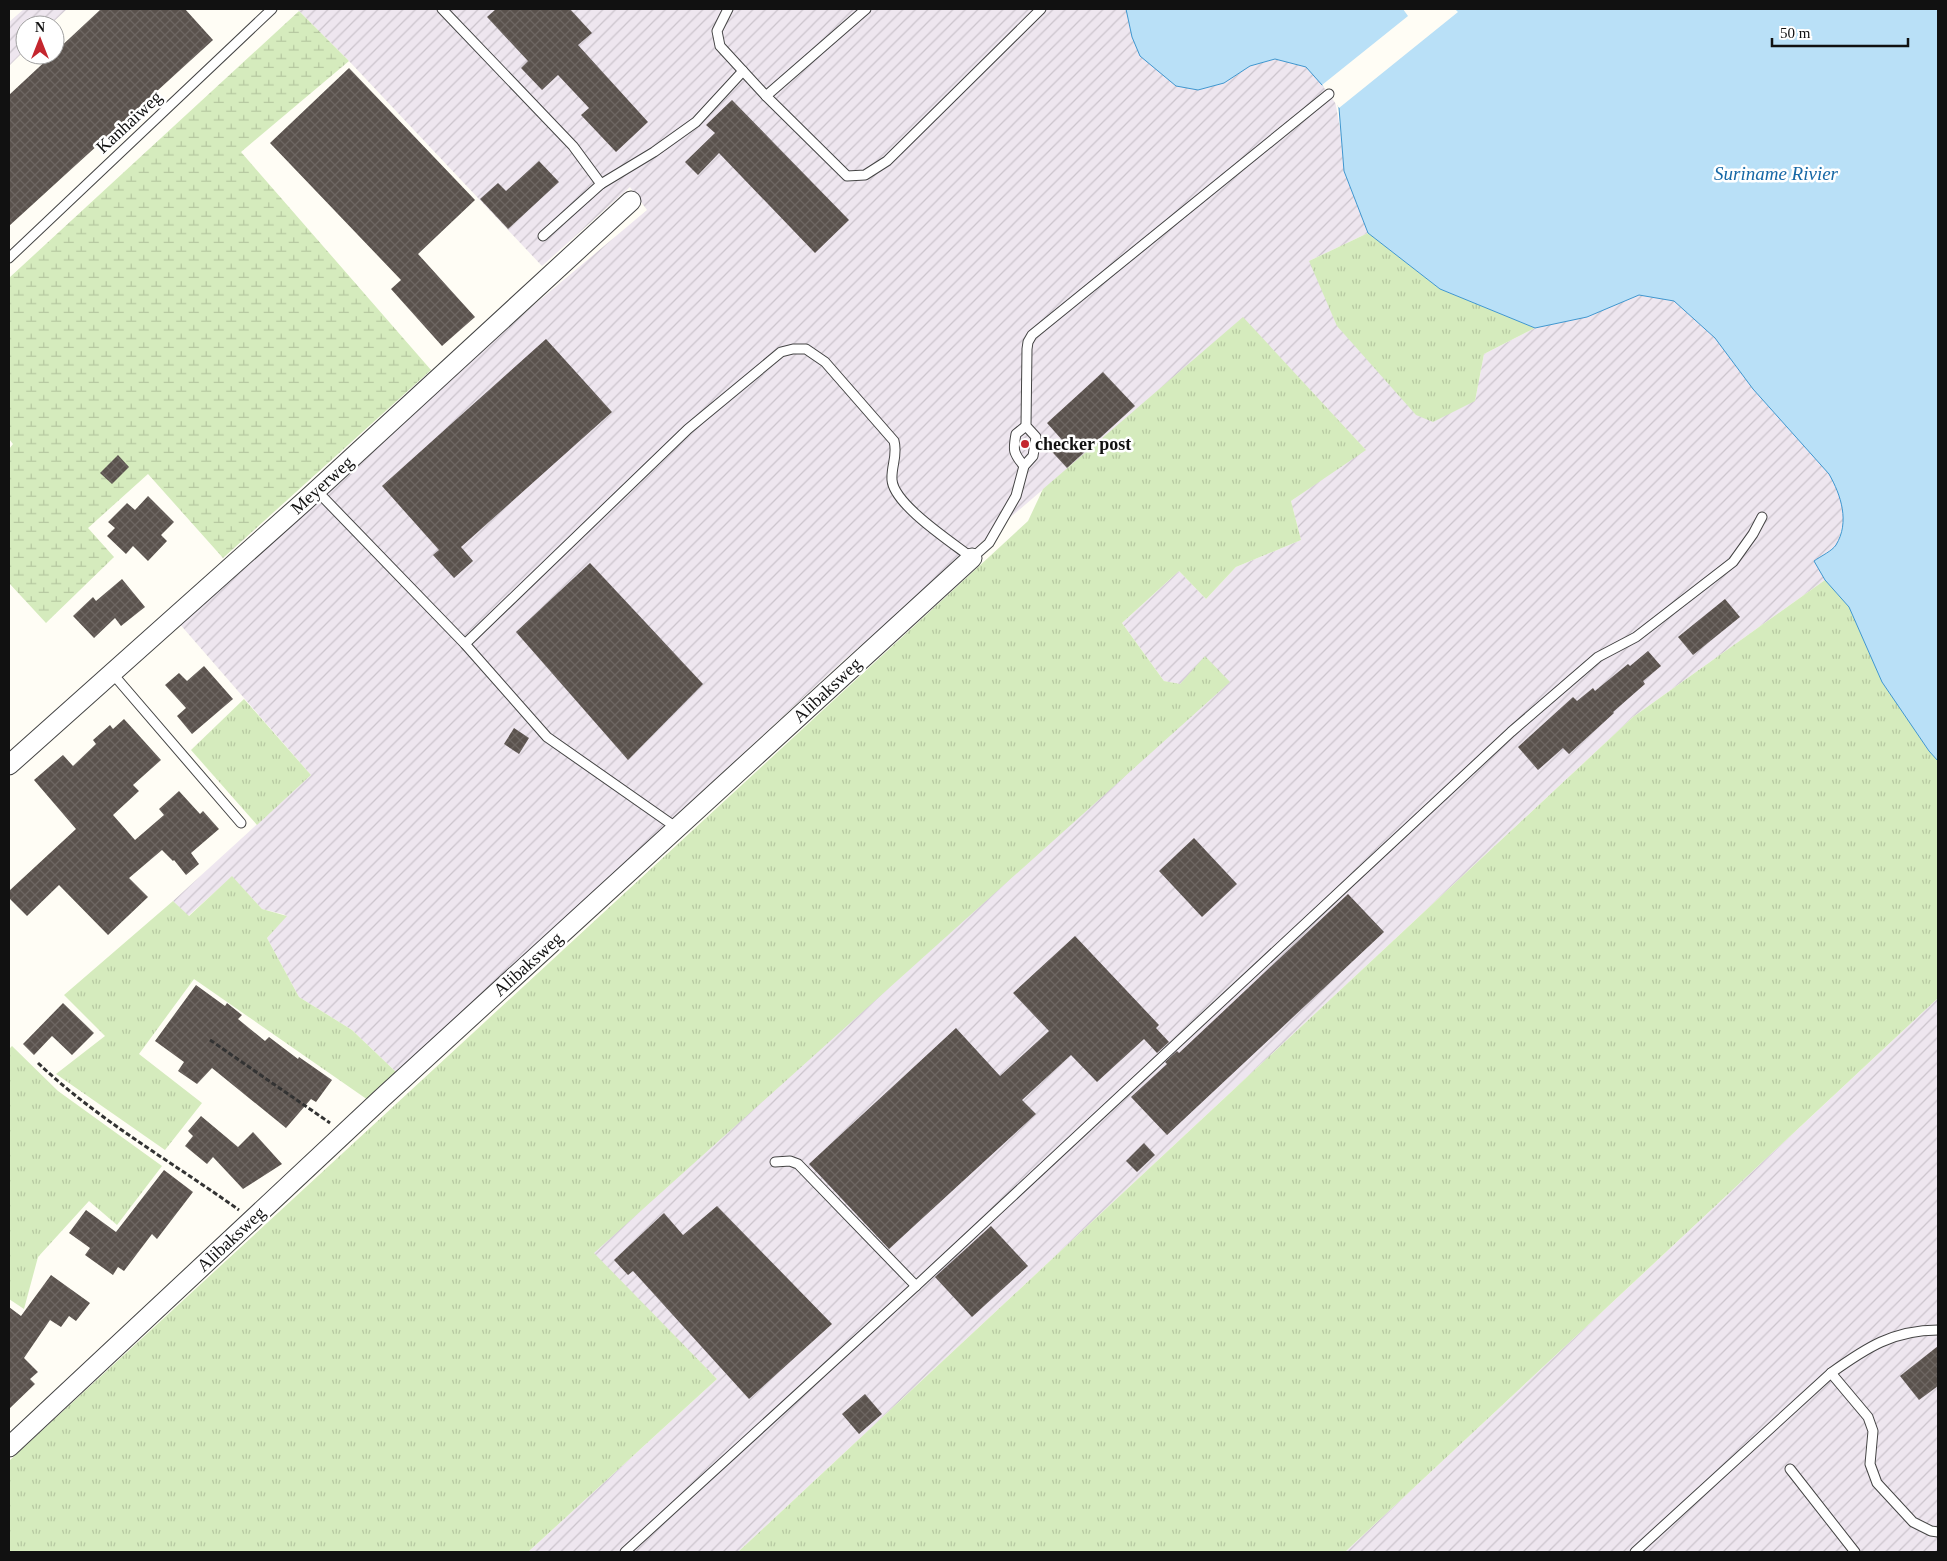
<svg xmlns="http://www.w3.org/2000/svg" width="1947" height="1561" font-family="Georgia,serif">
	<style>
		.industrial { fill: url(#industrial-furrows) }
		.grass { fill: url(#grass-tufts) }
		.wetland { fill: url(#wetland-marsh) }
		.water { fill: #b9e0f7; stroke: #3f96cf }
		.pier { fill: #fffdf5 }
		.building { fill: url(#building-cross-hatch) }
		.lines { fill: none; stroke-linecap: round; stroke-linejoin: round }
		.lane-casing { stroke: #444; stroke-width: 11 }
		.street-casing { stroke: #444; stroke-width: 21 }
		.path { stroke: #333; stroke-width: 3; stroke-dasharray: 5 2.5; stroke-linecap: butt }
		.lane { stroke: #fff; stroke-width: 9 }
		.street { stroke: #fff; stroke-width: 19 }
		.poi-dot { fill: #c4262e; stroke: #fff; stroke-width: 2 }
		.labels { text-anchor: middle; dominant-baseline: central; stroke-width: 5; stroke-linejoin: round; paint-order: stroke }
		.street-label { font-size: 18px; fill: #111; stroke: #fff }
		.poi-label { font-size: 18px; font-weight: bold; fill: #111; stroke: #fff; text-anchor: start }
		.water-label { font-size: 19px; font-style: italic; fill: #1768a6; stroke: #fff }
	</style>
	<defs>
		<pattern id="industrial-furrows" width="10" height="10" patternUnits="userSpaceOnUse" patternTransform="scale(1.25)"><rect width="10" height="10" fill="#eee6ef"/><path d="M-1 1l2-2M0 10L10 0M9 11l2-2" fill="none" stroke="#cbc4cc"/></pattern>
		<pattern id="grass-tufts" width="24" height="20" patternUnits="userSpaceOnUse" patternTransform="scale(1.25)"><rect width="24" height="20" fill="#d5ebbd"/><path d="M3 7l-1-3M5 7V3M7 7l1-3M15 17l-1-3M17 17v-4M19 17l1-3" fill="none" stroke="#b6c8a1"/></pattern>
		<pattern id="wetland-marsh" width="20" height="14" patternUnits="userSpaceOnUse" patternTransform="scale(1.25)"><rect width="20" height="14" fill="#d5ebbd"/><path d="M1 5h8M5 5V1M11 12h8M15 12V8" fill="none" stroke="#b6c8a1"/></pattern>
		<pattern id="building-cross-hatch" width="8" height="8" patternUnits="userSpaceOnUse" patternTransform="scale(1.25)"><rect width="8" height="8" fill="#5a524d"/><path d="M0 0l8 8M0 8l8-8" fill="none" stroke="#6d6662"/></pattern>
	</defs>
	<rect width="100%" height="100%" fill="#fffdf5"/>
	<g class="industrial">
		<path d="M24,9H67L50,25H25V50L9,66V22Z"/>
		<path d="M297,9H1126L1132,37L1198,90L1224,83L1250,66L1276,59L1306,67L1334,95L1340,128L1344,171L1368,233L1309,261L1475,401L1484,354L1535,328L1587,317L1639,295L1674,301L1715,338L1753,389L1829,474L1839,490L1844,518L1840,535L1836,546L1814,561L1825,580L1633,717L738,1552H528L717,1379L593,1253L1229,682L1180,684L1164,681L1122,623L1179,571L1206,599L1236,567L1301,540L1291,501L1365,449L1243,318L844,660L397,1073L352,1030L299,997L267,938L286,915L262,909L232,877L188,916L173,901L311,775L178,622L535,304L647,210L630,187L542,266L349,61Z"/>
		<path d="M1938,998V1552H1345Z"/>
	</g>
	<g class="grass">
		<path d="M1368,233L1440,289L1535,328L1484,354L1475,401L1433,422L1416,415L1337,326L1309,261Z"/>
		<path d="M1243,317L1366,450L1291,501L1301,540L1236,567L1206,599L1179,571L1122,623L1164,681L1180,684L1205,656L1230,682L594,1253L717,1379L528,1552H9V1461L1028,521L1043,489Z"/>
		<path d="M1825,580L1849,607L1882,682L1929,751L1938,761V998L1345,1552H738L1633,717Z"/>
		<path d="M244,699L311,775L257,825L191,750Z"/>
		<path d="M232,876L262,909L287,916L267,938L299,997L352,1030L397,1073L368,1100L194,979L139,1054L202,1103L165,1150L56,1074L105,1036L64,995L173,901L189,916Z"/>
		<path d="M12,1046L58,1091L162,1166L117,1225L89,1201L38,1257L24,1309L9,1299V1049Z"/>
	</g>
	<path class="wetland" d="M299,11L349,61L241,152L431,370L223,558L148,474L88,528L114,557L46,623L9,583V449L13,444L9,439V278Z"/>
	<path class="water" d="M1126,9H1938V761L1929,751L1882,682L1849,607L1825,580L1814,561C1821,556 1832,551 1836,545C1850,522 1841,495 1829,474L1753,389L1715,338L1674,301L1639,295L1587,317L1535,328L1440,289L1368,233L1344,171L1339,108L1334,95L1322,85L1306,67L1275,59L1250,66L1224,83L1198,90L1176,86L1140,56L1132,37Z"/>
	<path class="pier" d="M1403,9H1455L1458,12L1339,108L1322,85L1408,16Z"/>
	<g class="building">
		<path d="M101,9H185L213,40L9,226V95L52,55H55V52Z"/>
		<path d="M496,9H570L592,33L578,45L648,122L616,152L581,115L589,108L558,75L542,90L521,68L528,61L487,17Z"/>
		<path d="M349,68L475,200L418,254L475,317L442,346L391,289L401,280L270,143Z"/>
		<path d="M732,100L849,220L815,253L719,153L698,175L685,162L715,133L706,125Z"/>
		<path d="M539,161L559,182L508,229L480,199L498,183L506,191Z"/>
		<path d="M546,339L612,412L461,547L473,561L454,578L433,555L439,550L382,486Z"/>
		<path d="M1103,372L1135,406L1067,468L1042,441H1063L1047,423Z"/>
		<path d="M118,455L129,467L112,484L100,473Z"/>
		<path d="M148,496L174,522L161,535L167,541L148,561L133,546L126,554L107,536L115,528L108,522L127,503L135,510Z"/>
		<path d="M590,563L703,684L628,760L516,632Z"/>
		<path d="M122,579L145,607L121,626L115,618L94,638L73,616L93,597L96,601Z"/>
		<path d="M1725,599L1740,617L1693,655L1678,637Z"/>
		<path d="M1648,651L1661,666L1643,681L1645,684L1613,712L1614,713L1569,754L1563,748L1538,770L1518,747L1573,697L1577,701L1593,688L1595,691L1628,664L1630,666Z"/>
		<path d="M204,666L233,699L192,734L177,716L186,708L165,685L179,673L187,681Z"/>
		<path d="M124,719L161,760L133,785L139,791L113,815L135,840L164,815L159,809L179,791L200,814L203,811L219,829L191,853L199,864L186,875L174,860L173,861L162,850L129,878L148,897L108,935L59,885L27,916L9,898V891L76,829L34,780L63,755L73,766L96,744L93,740L110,725L113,729Z"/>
		<path d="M514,728L529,738L519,754L504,744Z"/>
		<path d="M1194,838L1237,884L1202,917L1159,871Z"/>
		<path d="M1348,894L1384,932L1167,1135L1131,1097L1167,1064L1165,1062L1177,1051L1179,1053Z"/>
		<path d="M1075,936L1159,1025L1156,1028L1169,1042L1157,1053L1144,1039L1097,1082L1071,1055L1022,1100L1036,1114L889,1249L809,1164L956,1028L1000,1076L1049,1031L1013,993Z"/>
		<path d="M196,985L225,1006L227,1003L242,1015L238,1019L265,1041L269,1037L298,1059L299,1057L332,1080L316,1102L311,1099L286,1128L212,1068L197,1084L178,1071L184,1062L155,1041Z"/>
		<path d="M63,1003L94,1033L72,1055L52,1036L34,1055L23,1044Z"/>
		<path d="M201,1116L238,1147L253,1132L282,1164L243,1189L213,1157L207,1164L185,1146L193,1136L188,1131Z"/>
		<path d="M1144,1143L1155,1155L1137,1172L1126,1161Z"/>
		<path d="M164,1170L193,1192L157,1239L152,1234L124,1271L118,1267L113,1275L85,1255L90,1248L69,1233L86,1210L116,1232Z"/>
		<path d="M717,1206L832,1324L749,1399L633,1271L628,1275L614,1260L664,1213L683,1235Z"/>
		<path d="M991,1226L1028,1266L972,1317L935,1277Z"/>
		<path d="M51,1275L90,1303L76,1321L69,1316L61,1327L50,1320L24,1358L38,1372L30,1379L35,1384L9,1409V1307L21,1316Z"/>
		<path d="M1938,1346V1386L1919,1400L1900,1376Z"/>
		<path d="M865,1394L882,1414L859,1434L842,1414Z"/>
	</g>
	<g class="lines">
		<defs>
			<g id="lane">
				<path d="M442,9L573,146L601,184L543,236"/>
				<path d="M728,9L717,31L720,46L766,96L847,176L865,175L887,161L1041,9"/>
				<path d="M766,96L866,9"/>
				<path d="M601,184L654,152L696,122L743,71"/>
				<path d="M9,258L272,9"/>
				<path d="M1024,466C1013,453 1013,450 1016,434L1026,426"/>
				<path d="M316,490L465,644L547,737L677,828"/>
				<path d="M465,644L688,429L781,352L793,349H806L825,362L894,441C898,455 891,466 892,480C894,505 953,543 972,558L989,543L1016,496L1024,466L1033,456L1036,437L1026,426L1027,349L1028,342L1032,335L1329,94"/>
				<path d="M112,673L241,823"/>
				<path d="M775,1162L790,1161L798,1164L916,1286"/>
				<path d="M1831,1373L1868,1417L1873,1431L1870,1464L1877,1483L1913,1522L1931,1531L1938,1532"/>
				<path d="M1790,1469L1855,1552"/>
				<path d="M625,1552L916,1286L1511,732L1598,657L1636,637L1733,562L1753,534L1762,517"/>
				<path d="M1635,1552L1831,1373C1866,1348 1893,1330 1938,1330"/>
			</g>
			<g id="street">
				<path d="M9,765L307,499L631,201"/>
				<path d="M9,1447L382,1098L972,558"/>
			</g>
		</defs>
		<use href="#lane" class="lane-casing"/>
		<use href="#street" class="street-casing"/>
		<g class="path">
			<path d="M210,1040L330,1123"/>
			<path d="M38,1063C98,1120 172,1162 239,1210"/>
		</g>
		<use href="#lane" class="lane"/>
		<use href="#street" class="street"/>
	</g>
	<circle class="poi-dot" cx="1025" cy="444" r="5"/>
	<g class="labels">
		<g class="street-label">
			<text transform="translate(129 122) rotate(-43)">Kanhaiweg</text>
			<text transform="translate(322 485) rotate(-42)">Meyerweg</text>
			<text transform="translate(827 690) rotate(-43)">Alibaksweg</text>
			<text transform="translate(528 964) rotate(-42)">Alibaksweg</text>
			<text transform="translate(231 1239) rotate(-43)">Alibaksweg</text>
		</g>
		<g class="poi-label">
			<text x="1035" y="444">checker post</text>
		</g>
		<g class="water-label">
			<text x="1776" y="173">Suriname Rivier</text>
		</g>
	</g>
	<rect width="1947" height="1561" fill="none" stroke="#111111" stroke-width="20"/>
	<g transform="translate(40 40)"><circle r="24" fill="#ffffff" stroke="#a0a0a0"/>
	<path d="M0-4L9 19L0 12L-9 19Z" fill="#c4262e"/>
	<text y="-8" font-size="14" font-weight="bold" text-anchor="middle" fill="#111111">N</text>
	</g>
	<path d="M1772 38v8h136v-8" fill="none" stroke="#111111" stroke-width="2.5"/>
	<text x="1780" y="38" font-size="15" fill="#111111" stroke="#ffffff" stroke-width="4" paint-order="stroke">50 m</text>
</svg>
